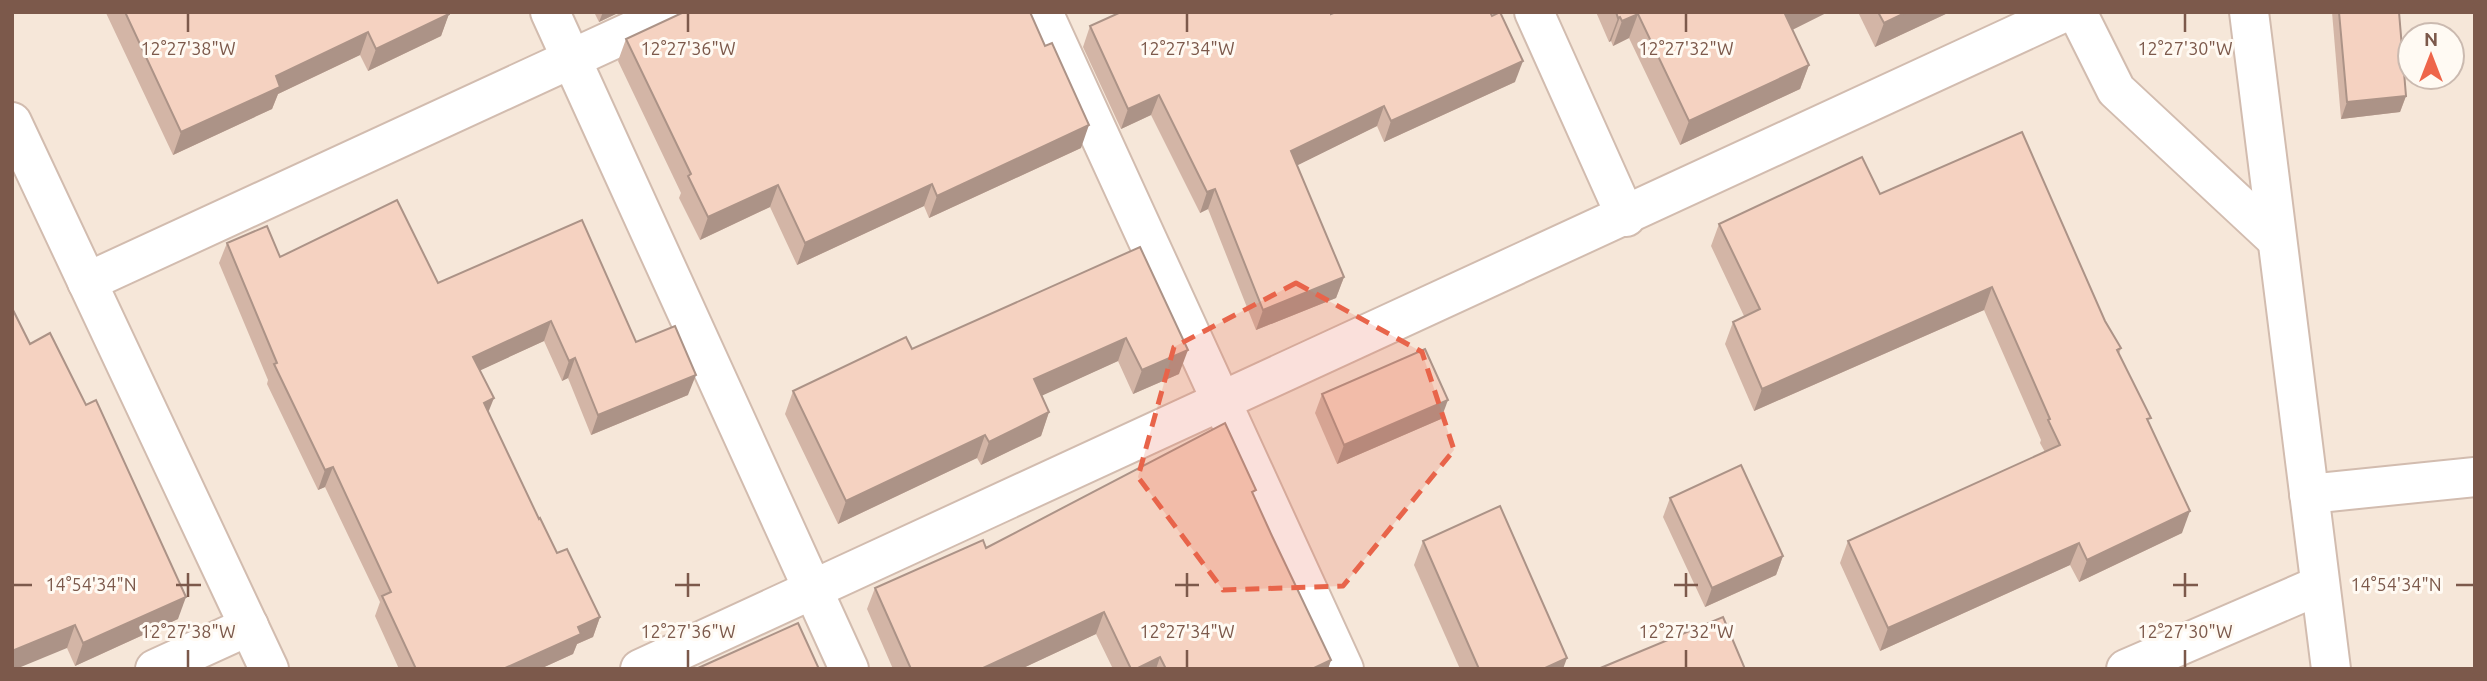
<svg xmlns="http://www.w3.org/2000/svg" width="2487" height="681" font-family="Ubuntu,sans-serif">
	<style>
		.residential { fill: #f6e7d9; fill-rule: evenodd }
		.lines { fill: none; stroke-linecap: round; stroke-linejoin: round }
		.minor-casing { stroke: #d2bcaf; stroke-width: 42 }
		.minor { stroke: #fff; stroke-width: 38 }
		.wall { fill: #d3b5a6 }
		.shaded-wall { fill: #ac9387 }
		.building { fill: #f5d2c1; stroke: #ac9387; stroke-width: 2 }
		.marked { fill: #e8644a; fill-opacity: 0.2; stroke: #e8644a; stroke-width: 5; stroke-dasharray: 14 9; stroke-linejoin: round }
		.ticks { fill: none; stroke: #7c594b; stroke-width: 2.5 }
		.ticks-label { font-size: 18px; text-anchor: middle; fill: #7c594b; stroke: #fffaf3; stroke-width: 6; stroke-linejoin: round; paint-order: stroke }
	</style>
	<rect width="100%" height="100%" fill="#fef5eb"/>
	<path class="residential" d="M12,12H2475V669H12ZM2410,35H2452V77H2410Z"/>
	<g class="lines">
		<defs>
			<g id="minor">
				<path d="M550,12L849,669"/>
				<path d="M1043,12L1344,669"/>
				<path d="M1534,12L1626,217"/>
				<path d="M2077,12L2116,90L2277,240"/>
				<path d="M2249,12L2331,669"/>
				<path d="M12,122L269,669"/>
				<path d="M87,282L673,12"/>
				<path d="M2309,494L2475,477"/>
				<path d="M155,669L249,626"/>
				<path d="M640,669L2065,12"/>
				<path d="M2126,669L2320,585"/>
			</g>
		</defs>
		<use href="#minor" class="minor-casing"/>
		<use href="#minor" class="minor"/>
	</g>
	<g class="wall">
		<path d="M103,12H450L449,13L441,36L368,71L360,55L278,94L272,109L173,155L106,13L104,14Z"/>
		<path d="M594,12H620L599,22Z"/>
		<path d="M1596,12H1828L1792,30L1809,65L1800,89L1680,145L1629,38L1613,46L1611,41L1609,42Z"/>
		<path d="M1858,12H1950L1875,47Z"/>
		<path d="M2332,12H2399L2406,96L2400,112L2341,119Z"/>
		<path d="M1331,14L1515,82L1384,142L1377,126L1297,165L1344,277L1336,298L1256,330L1208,209L1200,213L1151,115L1121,129L1083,47L1090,26Z"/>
		<path d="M626,39L1081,148L929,218L924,206L797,265L770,207L700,240L679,198L681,193L618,61Z"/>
		<path d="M1880,194L2105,321L2121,348L2119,354L2149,423L2182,533L2079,582L2070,565L1880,651L1840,563L1848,541L2045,452L2040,443L2041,440L1984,310L1754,411L1725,344L1733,322L1744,316L1711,246L1719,224Z"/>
		<path d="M227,243L280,257L438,283L636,342L688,395L591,435L568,378L562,381L544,341L480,370L488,413L539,519L557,553L600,617L593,637L577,644L573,654L540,669H399L375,616L380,602L325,487L318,490L267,384L268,380L219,263Z"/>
		<path d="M1140,247L1179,374L1133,394L1118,361L1042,395L1049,412L1041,436L981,465L977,458L838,524L785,414L793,391L912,349Z"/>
		<path d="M30,344L178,619L75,666L67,648Z"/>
		<path d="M1322,394L1441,419L1337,464L1315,413Z"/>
		<path d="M1254,496L1272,536L1331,660L1328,669H1113L1096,634L1021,669H893L867,609L875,588L986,548Z"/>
		<path d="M1670,498L1783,556L1776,575L1705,607L1663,517Z"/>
		<path d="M1423,541L1563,669H1460L1414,565Z"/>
	</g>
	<g class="shaded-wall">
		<path d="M603,12H620L599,22Z"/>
		<path d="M1787,12H1828L1776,38L1785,14Z"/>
		<path d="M1907,12H1950L1875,47L1884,23Z"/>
		<path d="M449,14L441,36L368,71L376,49Z"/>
		<path d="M1638,14L1629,38L1613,46L1622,21Z"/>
		<path d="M1620,17L1611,41L1609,42L1618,18Z"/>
		<path d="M368,32L360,55L278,94L272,109L173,155L181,132L276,76Z"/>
		<path d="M1523,61L1515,82L1384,142L1391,121Z"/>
		<path d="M1809,65L1800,89L1680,145L1689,121Z"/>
		<path d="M1159,95L1151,115L1121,129L1128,109Z"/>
		<path d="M2406,96L2400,112L2341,119L2347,102Z"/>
		<path d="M1384,106L1377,126L1284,172L1291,151Z"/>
		<path d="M1089,125L1081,148L929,218L937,196Z"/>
		<path d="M932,184L924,206L797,265L805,243Z"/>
		<path d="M778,185L770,207L700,240L708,217Z"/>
		<path d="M1215,189L1208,209L1200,213L1207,192Z"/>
		<path d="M1344,277L1336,298L1256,330L1263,310Z"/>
		<path d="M1992,287L1984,310L1754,411L1762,389Z"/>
		<path d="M551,321L544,341L466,377L473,357Z"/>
		<path d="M1126,338L1118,361L1026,403L1034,379Z"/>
		<path d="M1188,350L1179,374L1133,394L1142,370Z"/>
		<path d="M575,358L568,378L562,381L569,361Z"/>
		<path d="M696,375L688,395L591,435L598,415Z"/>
		<path d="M494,398L486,418L484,403Z"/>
		<path d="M1448,400L1441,419L1337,464L1344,445Z"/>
		<path d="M1049,412L1041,436L981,465L989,442Z"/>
		<path d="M985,435L977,458L838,524L846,501Z"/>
		<path d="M333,467L325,487L318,490L325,470Z"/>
		<path d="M2190,511L2182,533L2079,582L2087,560Z"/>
		<path d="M2079,543L2070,565L1880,651L1888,628Z"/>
		<path d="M1783,556L1776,575L1705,607L1712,588Z"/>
		<path d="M186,597L178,619L75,666L83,643Z"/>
		<path d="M1104,612L1096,634L1021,669H981Z"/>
		<path d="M600,617L593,637L577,644L573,654L540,669H503L578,627Z"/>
		<path d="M75,625L67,648L16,669H12V651Z"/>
		<path d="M1160,657L1156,669H1136Z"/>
		<path d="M1567,658L1563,669H1543Z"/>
		<path d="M1331,660L1328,669H1312Z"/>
	</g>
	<g class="building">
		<path d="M125,12H449V14L376,49L368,32L276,76L280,87L181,132Z"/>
		<path d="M684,12H1030L1045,46L1052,43L1089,125L937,196L932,184L805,243L778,185L708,217L688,176L691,174L626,39Z"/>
		<path d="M1121,12H1331V14L1336,12H1490L1492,16L1500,12L1523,61L1391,121L1384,106L1291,151L1344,277L1263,310L1215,189L1207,192L1159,95L1128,109L1090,26Z"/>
		<path d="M1616,12H1787L1785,14L1809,65L1689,121L1638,14L1622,21L1620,17L1618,18Z"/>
		<path d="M1878,12H1907L1884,23Z"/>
		<path d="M2339,12H2399L2406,96L2347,102Z"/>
		<path d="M2022,132L2105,321L2121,348L2117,350L2151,418L2147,419L2190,511L2087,560L2079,543L1888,628L1848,541L2060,445L2048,420L2050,419L1992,287L1762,389L1733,322L1760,309L1719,224L1862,157L1880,194Z"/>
		<path d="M397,200L438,283L582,220L636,342L675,326L696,375L598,415L575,358L569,361L551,321L473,357L494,398L484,403L539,519L540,518L557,553L567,549L600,617L578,627L581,634L503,669H416L382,596L391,592L333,467L325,470L274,364L277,363L227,243L267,226L280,257Z"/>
		<path d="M1140,247L1188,350L1142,370L1126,338L1034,379L1049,412L989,442L985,435L846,501L793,391L906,337L912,349Z"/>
		<path d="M12,308L30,344L50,333L86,405L96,400L186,597L83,643L75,625L12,651Z"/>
		<path d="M1425,349L1448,400L1344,445L1322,394Z"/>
		<path d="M1225,423L1256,490L1252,492L1272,536L1331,660L1312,669H1166L1160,657L1136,669H1131L1104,612L981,669H911L875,588L983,540L986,548Z"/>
		<path d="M1741,465L1783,556L1712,588L1670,498Z"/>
		<path d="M1500,506L1567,658L1543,669H1479L1423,541Z"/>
		<path d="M1723,617L1745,669H1598Z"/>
		<path d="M798,623L819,669H696Z"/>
	</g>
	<path class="marked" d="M1296,283L1422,352L1454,450L1343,586L1223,590L1138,477L1174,347Z"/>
	<path class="ticks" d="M188,14V32M688,14V32M1187,14V32M1686,14V32M2185,14V32M188,573V597M688,573V597M1187,573V597M1686,573V597M2185,573V597M14,585H32M176,585H201M675,585H700M1175,585H1199M1674,585H1698M2173,585H2198M2456,585H2473M188,650V667M688,650V667M1187,650V667M1686,650V667M2185,650V667"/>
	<g class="ticks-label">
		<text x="188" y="55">12°27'38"W</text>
		<text x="688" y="55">12°27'36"W</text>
		<text x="1187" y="55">12°27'34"W</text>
		<text x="1686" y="55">12°27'32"W</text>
		<text x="2185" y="55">12°27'30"W</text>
		<text x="91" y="591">14°54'34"N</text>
		<text x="2396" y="591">14°54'34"N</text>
		<text x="188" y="638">12°27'38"W</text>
		<text x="688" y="638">12°27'36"W</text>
		<text x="1187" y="638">12°27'34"W</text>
		<text x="1686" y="638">12°27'32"W</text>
		<text x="2185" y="638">12°27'30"W</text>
	</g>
	<rect width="2487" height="681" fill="none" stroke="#7c594b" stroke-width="28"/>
	<g transform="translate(2431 56)"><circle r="33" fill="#fffaf3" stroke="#cbbab0" stroke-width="2"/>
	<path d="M0-5L12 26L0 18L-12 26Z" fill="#ee654a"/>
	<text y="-10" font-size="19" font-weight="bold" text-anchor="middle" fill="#7c594b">N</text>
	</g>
</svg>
